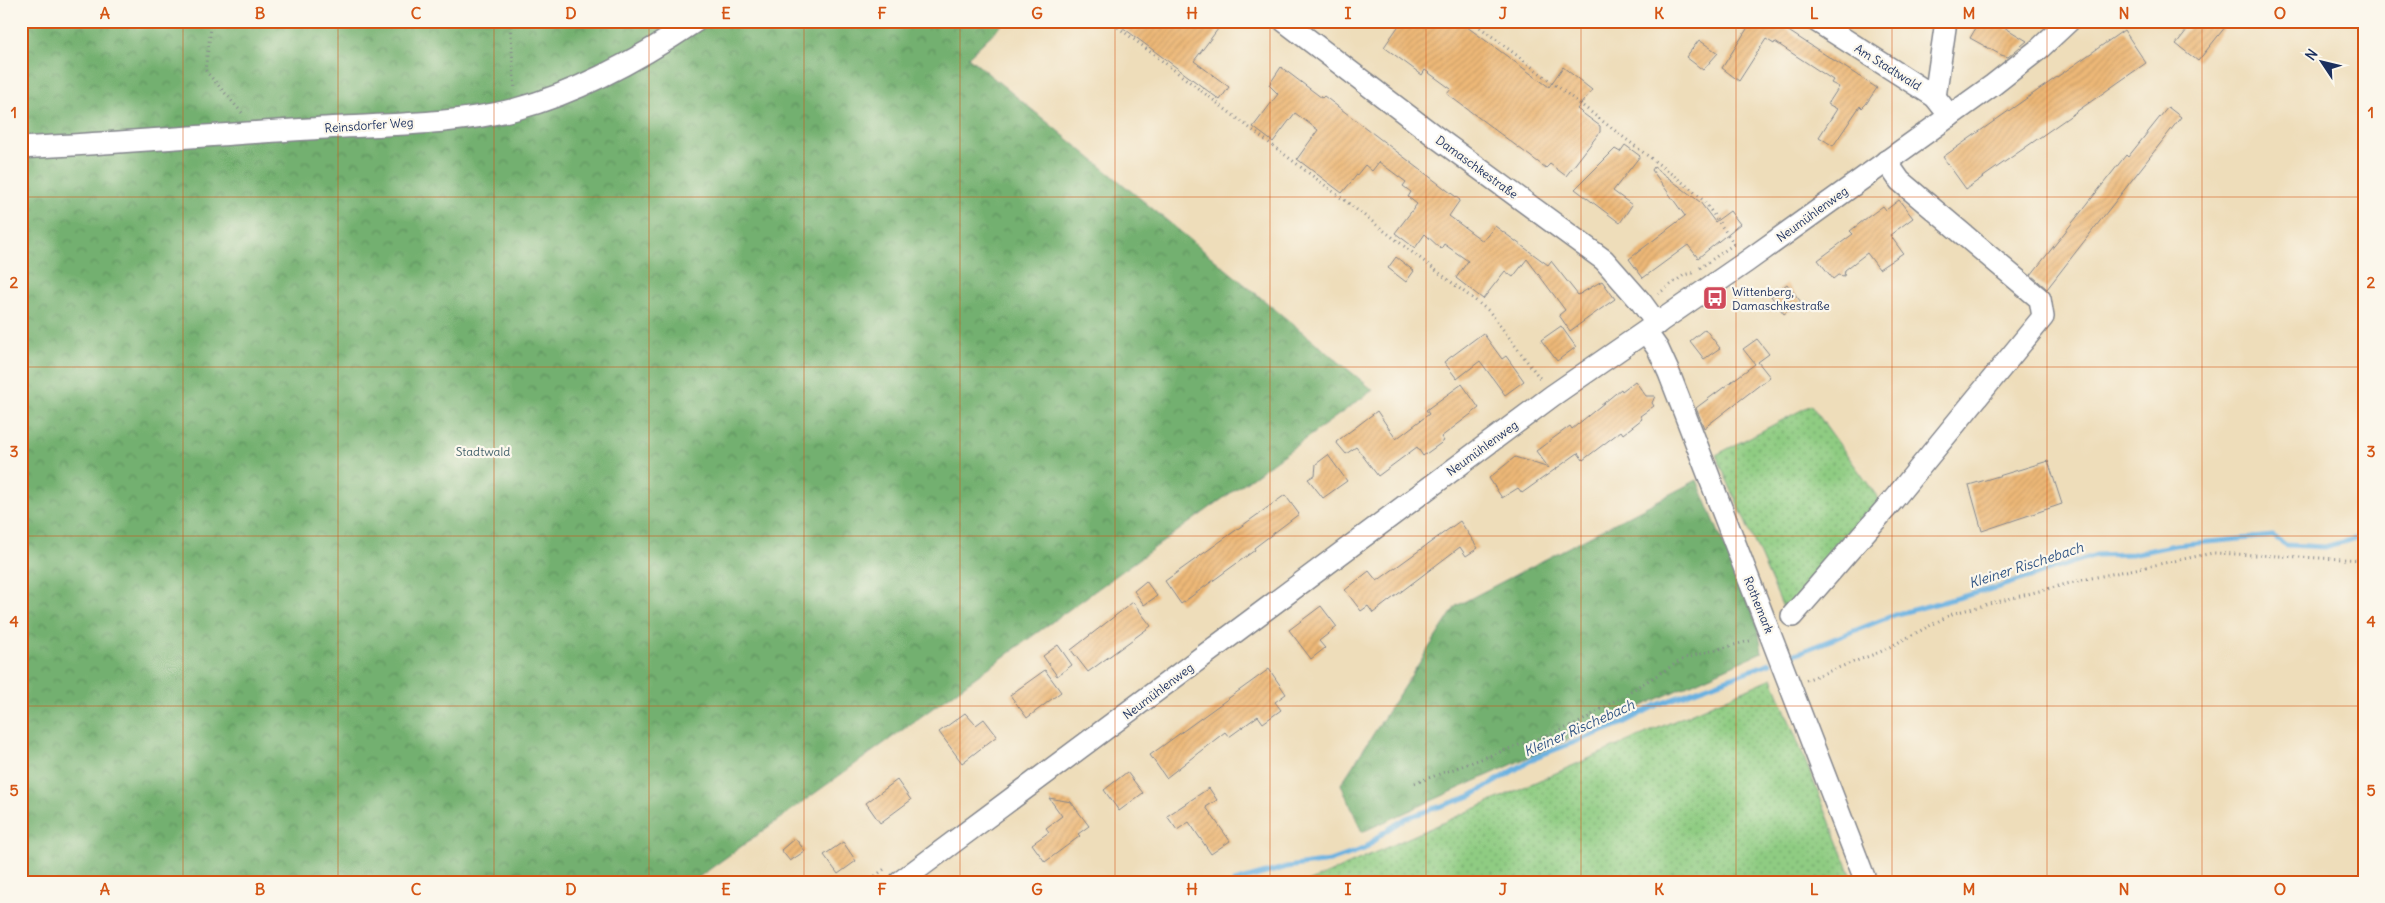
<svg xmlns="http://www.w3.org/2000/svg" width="2385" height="903" font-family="Delius,sans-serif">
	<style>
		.green { fill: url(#green-dots); stroke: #557e70 }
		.forest { fill: url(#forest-crowns); stroke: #477067 }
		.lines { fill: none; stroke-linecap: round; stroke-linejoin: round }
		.stream { stroke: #69b1e1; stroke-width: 5 }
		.building { fill: url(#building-hatch) }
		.minor-casing { stroke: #84868c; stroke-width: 24 }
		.path { stroke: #84868c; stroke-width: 3; stroke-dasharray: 1 4; stroke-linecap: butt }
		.minor { stroke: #fff; stroke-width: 21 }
		.grid { fill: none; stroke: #d45514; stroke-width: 1; stroke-opacity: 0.55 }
		.labels { text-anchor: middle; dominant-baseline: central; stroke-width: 4.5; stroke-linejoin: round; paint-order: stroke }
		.street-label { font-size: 12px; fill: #1b2f5e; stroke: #fbf7ec }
		.poi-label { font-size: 12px; fill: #1b2f5e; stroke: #fbf7ec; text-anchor: start }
		.park-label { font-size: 12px; fill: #3e5e69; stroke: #fbf7ec }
		.water-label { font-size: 14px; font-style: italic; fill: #325685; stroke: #fbf7ec }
		.neatline { fill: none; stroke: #d45514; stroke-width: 2 }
		.grid-label { font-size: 16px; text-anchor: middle; font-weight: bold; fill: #d45514 }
	</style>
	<defs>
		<pattern id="green-dots" width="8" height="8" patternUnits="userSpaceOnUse" patternTransform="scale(1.25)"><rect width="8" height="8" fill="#8fcc82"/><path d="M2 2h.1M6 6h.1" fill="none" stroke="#74a66e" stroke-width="1.8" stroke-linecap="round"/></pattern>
		<pattern id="forest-crowns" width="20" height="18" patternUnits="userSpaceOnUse" patternTransform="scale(1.25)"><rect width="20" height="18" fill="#73b070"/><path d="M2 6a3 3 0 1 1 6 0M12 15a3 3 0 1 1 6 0" fill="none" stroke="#5e905f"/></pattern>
		<pattern id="building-hatch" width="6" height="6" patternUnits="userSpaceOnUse" patternTransform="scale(1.25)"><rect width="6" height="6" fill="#edb877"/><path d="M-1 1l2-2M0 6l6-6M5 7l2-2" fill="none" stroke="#cb9e69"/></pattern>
	</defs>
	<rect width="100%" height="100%" fill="#fbf7ec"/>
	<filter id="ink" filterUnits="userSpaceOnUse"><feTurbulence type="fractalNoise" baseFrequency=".02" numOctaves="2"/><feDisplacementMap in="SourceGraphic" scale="10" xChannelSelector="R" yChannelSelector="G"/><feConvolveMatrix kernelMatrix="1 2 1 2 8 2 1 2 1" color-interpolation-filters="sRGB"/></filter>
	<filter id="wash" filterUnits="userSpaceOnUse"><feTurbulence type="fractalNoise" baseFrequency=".0096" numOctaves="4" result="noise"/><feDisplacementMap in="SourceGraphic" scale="20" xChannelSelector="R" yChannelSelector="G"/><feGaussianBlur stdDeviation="1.12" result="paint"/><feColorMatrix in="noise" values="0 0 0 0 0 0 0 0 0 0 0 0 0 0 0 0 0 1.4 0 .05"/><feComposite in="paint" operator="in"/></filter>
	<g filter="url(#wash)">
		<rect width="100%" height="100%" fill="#eeddba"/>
		<g class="green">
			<path d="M1811,405L1881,502L1789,621L1716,455Z"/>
			<path d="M1772,678L1854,882H1308Z"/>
		</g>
		<g class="forest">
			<path d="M21,21H1006L968,57L1373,390L692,882H21Z"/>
			<path d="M1697,480L1758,627L1762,652L1362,832L1341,784L1456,606Z"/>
		</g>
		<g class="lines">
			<g class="stream">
				<path d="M1790,656L1897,614L1999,587L2096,555L2132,554L2175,545L2273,536L2286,545L2325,547L2364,536"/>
				<path d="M1234,882L1287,867L1330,861L1364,849L1384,832L1406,818L1471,796L1536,757L1619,725L1657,705L1770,663"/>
			</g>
		</g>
		<g id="blocks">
			<g class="building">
				<path d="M1114,21H1224L1194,61L1229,87L1220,100Z"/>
				<path d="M1402,21H1459L1549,87L1563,67L1592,90L1577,109L1600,126V132L1566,176L1550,164L1546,168L1447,94L1451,89L1425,70L1422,75L1384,47Z"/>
				<path d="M1752,21H1773L1877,88L1866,104L1862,108L1860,106L1833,146L1819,137L1837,109L1828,104L1839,87L1831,83L1833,80L1775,42L1774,44L1766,39L1739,81L1722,68Z"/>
				<path d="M1980,21H1994L2027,41L2008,57L2001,55L1970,38Z"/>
				<path d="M2194,21H2230L2198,61L2176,44Z"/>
				<path d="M2124,30L2146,63L1966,189L1943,157Z"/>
				<path d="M1699,40L1718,53L1703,70L1686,57Z"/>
				<path d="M1281,67L1322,98L1324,96L1460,200L1449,216L1483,241L1495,226L1548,265L1551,261L1578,295L1602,281L1615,299L1570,331L1559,315L1565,310L1527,259L1513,277L1505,271L1483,299L1456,278L1468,261L1444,244L1441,249L1425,234L1415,248L1395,233L1417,204L1408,197L1411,192L1403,186L1406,182L1379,162L1372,171L1365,165L1342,193L1297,159L1318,130L1295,113L1273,142L1253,127L1278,94L1269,85Z"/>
				<path d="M2168,107L2181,117L2047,289L2031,275L2126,155L2128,157Z"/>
				<path d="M1625,145L1640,156L1613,191L1632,205L1620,223L1575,189L1615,149L1620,152Z"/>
				<path d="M1654,167L1700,202L1715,222L1730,211L1740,224L1698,258L1688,245L1643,278L1629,259L1685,216L1652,170Z"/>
				<path d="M1899,200L1913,218L1890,235L1903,253L1879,269L1867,253L1845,270L1844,276L1838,275L1833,279L1818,260L1853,234L1850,231L1864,220L1883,206L1886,210Z"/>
				<path d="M1396,257L1414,271L1406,282L1388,268Z"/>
				<path d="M1787,284L1801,302L1784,314L1771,296Z"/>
				<path d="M1561,326L1576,347L1557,361L1541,340Z"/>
				<path d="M1705,329L1720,348L1704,359L1690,341Z"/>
				<path d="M1483,333L1502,359L1506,356L1524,381L1505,395L1480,361L1457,379L1444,362Z"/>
				<path d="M1757,339L1769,354L1758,362L1770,377L1704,428L1696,408L1755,364L1743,349Z"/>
				<path d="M1635,381L1646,396H1655L1652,403L1654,406L1640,416L1642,419L1623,434L1621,431L1583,460L1578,453L1522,493L1518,488L1502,498L1489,478L1515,457L1549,468L1536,451L1570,426L1572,429L1621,389L1622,391Z"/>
				<path d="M1462,384L1479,408L1441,437L1444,441L1423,456L1417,447L1378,476L1356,447L1346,454L1336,442L1377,411L1396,439L1429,414L1426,410Z"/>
				<path d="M1328,455L1347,481L1323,498L1308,479L1315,475L1316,464Z"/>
				<path d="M2048,461L2062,504L1982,531L1969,485Z"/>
				<path d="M1285,495L1299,514L1254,548L1255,550L1181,604L1165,581Z"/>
				<path d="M1460,521L1478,548L1466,556L1460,547L1373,613L1368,606L1361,611L1345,590L1369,571L1377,581Z"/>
				<path d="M1146,581L1157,596L1144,605L1134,591Z"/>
				<path d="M1133,602L1151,626L1088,672L1071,650Z"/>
				<path d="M1321,606L1337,627L1319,641L1325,648L1311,659L1289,630Z"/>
				<path d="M1058,645L1072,665L1057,676L1043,656Z"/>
				<path d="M1269,669L1286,694L1275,702L1281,710L1263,723L1258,716L1229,737L1225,732L1166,778L1150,755Z"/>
				<path d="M1045,670L1061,692L1027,718L1010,695Z"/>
				<path d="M965,713L976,725L984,719L997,736L962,763L939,732Z"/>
				<path d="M1127,772L1143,793L1119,811L1104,790Z"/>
				<path d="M897,780L911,800L880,823L866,803Z"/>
				<path d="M1209,788L1217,800L1206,807L1230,841L1211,854L1189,822L1177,830L1167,816Z"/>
				<path d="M1049,798L1071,802L1089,826L1078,834L1080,836L1045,862L1032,844L1049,832L1046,828L1062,816Z"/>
				<path d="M795,838L805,851L790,861L781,850Z"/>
				<path d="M843,842L856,861L838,874L824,855Z"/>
			</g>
		</g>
	</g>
	<g filter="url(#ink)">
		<use href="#blocks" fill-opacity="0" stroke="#84868c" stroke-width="1"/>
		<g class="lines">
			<defs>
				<g id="minor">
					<path d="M1284,21L1436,137L1604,260L1641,302L1657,324"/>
					<path d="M1816,21L1935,97L1950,116"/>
					<path d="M1935,97L1946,21"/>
					<path d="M21,148C117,143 213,135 309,129C377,124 450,126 516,109C580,92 641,58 696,21"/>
					<path d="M1646,332L1658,349L1669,373L1866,882"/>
					<path d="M1792,616L1894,499L2043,317L2040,299L1900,181L1886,161"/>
					<path d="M900,882L1552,396L1746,262L1993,85L2039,49L2069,21"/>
				</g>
			</defs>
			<use href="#minor" class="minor-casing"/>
			<g class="path">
				<path d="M212,21L205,70L243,114"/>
				<path d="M510,21L515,91"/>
				<path d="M1110,21L1489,311L1542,381"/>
				<path d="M1472,21L1691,189L1704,201L1735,245"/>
				<path d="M1700,268L1734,244"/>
				<path d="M1658,294L1684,275L1695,272"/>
				<path d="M1806,680L1880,652L1954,613L2082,580L2213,553L2364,560"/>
				<path d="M1415,783L1577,724L1685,658L1753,640"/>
				<path d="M867,882L886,868"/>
			</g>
			<use href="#minor" class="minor"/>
		</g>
	</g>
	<path class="grid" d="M183,21V882M338,21V882M494,21V882M649,21V882M804,21V882M960,21V882M1115,21V882M1270,21V882M1426,21V882M1581,21V882M1736,21V882M1892,21V882M2047,21V882M2202,21V882M21,197H2364M21,367H2364M21,536H2364M21,706H2364"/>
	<defs>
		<symbol id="bus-square" viewBox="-11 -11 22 22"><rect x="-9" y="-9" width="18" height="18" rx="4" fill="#d1495b" stroke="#fbf7ec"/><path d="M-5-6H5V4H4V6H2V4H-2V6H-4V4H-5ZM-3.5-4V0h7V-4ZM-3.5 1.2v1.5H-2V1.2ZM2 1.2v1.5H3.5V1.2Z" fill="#fff"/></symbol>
	</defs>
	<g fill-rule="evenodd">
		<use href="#bus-square" x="1701" y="284" width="28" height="28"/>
	</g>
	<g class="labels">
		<g class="street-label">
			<text transform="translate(1888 67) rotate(32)">Am Stadtwald</text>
			<text transform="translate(369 125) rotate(-4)">Reinsdorfer Weg</text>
			<text transform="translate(1477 167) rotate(36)">Damaschkestraße</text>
			<text transform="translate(1812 214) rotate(-36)">Neumühlenweg</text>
			<text transform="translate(1482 448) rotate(-36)">Neumühlenweg</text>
			<text transform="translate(1759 605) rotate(68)">Rothemark</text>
			<text transform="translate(1158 691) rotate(-37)">Neumühlenweg</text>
		</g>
		<g class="poi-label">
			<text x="1732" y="291">Wittenberg,<tspan x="1732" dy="14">Damaschkestraße</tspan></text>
		</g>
		<g class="park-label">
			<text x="483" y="451">Stadtwald</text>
		</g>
		<g class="water-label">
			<text transform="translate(2026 565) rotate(-18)">Kleiner Rischebach</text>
			<text transform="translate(1579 728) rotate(-24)">Kleiner Rischebach</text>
		</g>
	</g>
	<rect width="2385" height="903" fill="none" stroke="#fbf7ec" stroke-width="55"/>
	<g transform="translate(2322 62) rotate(305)" stroke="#fbf7ec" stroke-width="4" paint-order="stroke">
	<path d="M0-4L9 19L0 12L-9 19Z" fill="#1b2f5e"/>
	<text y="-8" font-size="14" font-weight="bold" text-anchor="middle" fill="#1b2f5e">N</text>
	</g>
	<rect x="28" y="28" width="2330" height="848" class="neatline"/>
	<g class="grid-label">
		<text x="105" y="19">A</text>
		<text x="260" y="19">B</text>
		<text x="416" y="19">C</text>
		<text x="571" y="19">D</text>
		<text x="726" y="19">E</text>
		<text x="882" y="19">F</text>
		<text x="1037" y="19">G</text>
		<text x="1192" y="19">H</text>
		<text x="1348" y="19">I</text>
		<text x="1503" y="19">J</text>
		<text x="1659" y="19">K</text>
		<text x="1814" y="19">L</text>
		<text x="1969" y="19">M</text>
		<text x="2124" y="19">N</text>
		<text x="2280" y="19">O</text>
		<text x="14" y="118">1</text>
		<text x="2371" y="118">1</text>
		<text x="14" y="288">2</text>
		<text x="2371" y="288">2</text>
		<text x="14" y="457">3</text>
		<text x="2371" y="457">3</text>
		<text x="14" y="627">4</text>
		<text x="2371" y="627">4</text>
		<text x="14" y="796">5</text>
		<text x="2371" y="796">5</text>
		<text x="105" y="895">A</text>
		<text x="260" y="895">B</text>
		<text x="416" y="895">C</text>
		<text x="571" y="895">D</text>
		<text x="726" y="895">E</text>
		<text x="882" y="895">F</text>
		<text x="1037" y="895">G</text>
		<text x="1192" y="895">H</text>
		<text x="1348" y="895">I</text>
		<text x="1503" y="895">J</text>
		<text x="1659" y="895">K</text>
		<text x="1814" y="895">L</text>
		<text x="1969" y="895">M</text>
		<text x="2124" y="895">N</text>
		<text x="2280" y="895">O</text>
	</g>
</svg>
